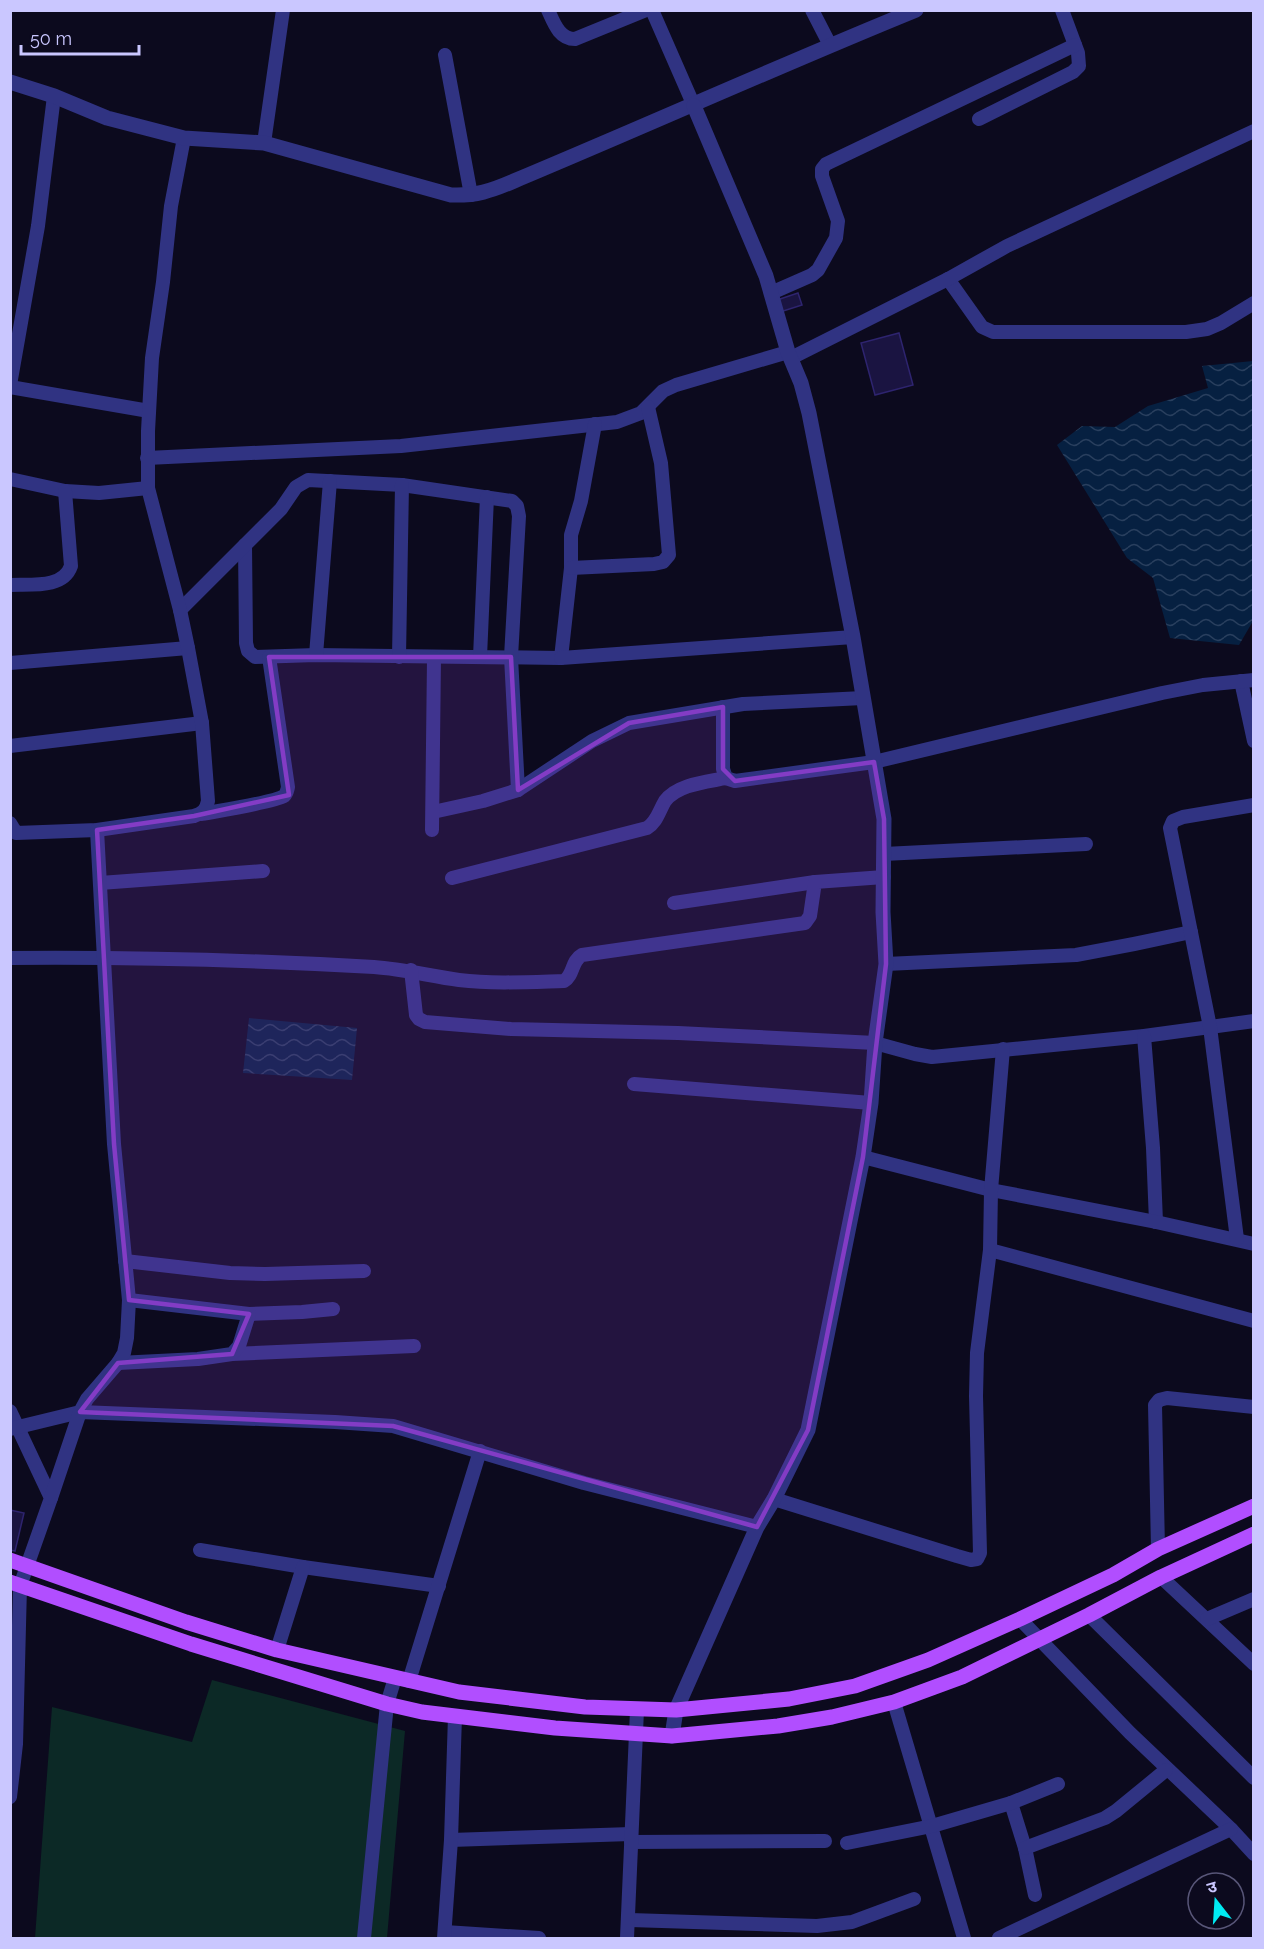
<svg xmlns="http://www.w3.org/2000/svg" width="1264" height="1949" font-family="Raleway,'Noto Sans Devanagari',sans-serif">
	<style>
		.green { fill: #0c2926 }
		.water { fill: url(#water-waves) }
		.building { fill: #1a1441; stroke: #2e246f; stroke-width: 1.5 }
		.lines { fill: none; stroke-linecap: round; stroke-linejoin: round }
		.minor { stroke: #303382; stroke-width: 14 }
		.tertiary { stroke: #303382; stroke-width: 15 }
		.primary { stroke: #b14eff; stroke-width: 15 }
		.marked { fill: #833cc5; fill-opacity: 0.2; stroke: #833cc5; stroke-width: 4.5; stroke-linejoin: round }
	</style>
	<defs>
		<pattern id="water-waves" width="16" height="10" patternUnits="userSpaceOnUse" patternTransform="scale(1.5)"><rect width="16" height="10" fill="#062041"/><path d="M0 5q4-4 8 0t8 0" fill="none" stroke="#293f5e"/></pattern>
	</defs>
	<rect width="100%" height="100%" fill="#0c0a1e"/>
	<path class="green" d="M212,1680L405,1731L387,1938H35L52,1707L192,1742Z"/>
	<g class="water">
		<path d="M1253,361V621L1239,645L1170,638L1153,578L1127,558L1057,445L1082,426L1115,427L1148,406L1208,388L1202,366Z"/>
		<path d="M249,1018L357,1028L352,1080L243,1073Z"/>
	</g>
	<g class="building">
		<path d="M798,293L802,305L780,312L777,300Z"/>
		<path d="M899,333L913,385L875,395L861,343Z"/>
		<path d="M10,1510L24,1513L15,1551L10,1550Z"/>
	</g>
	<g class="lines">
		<g class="minor">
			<path d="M548,10C554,23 559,39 575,39L646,10"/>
			<path d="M652,10L694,106"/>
			<path d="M812,10L830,45"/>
			<path d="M445,55L471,195"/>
			<path d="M979,119L1073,72L1079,66L1078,53L1062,10"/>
			<path d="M264,143L283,10"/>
			<path d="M948,279L982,327L993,332H1186L1207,329L1221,323L1254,303"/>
			<path d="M771,293L812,275L818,270L836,238L838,221L822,176V169L826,164L1075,45"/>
			<path d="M791,358L948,279L1007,246L1254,131"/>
			<path d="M10,385L38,226L54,96"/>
			<path d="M10,387L149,411"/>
			<path d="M147,458L401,446L617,422L641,413L663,391L676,385L788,352"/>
			<path d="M10,479L65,491L99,493L148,488"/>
			<path d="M245,545L246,643L248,651L255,657L316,655L561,658L571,568V535L581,501L595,424"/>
			<path d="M571,568L654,564L663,562L669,555L661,463L648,407"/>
			<path d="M10,585C31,584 63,589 71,566L65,491"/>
			<path d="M180,610L281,509L296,487L308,480L402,485L512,501L517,506L519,516L511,657L518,790"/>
			<path d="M316,655L330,481"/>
			<path d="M399,657L402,485"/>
			<path d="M480,657L487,497"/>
			<path d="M561,658L853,637"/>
			<path d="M10,663L188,648"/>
			<path d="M1241,681L1254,741"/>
			<path d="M723,707V769L726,778L735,781L874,762L1162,693L1203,685L1254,680"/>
			<path d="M10,746L202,723"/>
			<path d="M433,812L483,801L518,790L592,741L629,723L743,704L863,698"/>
			<path d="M202,814C217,811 275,802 284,796C287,793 287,791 288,787L269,657"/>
			<path d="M10,823L16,833L97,830L194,816C203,813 206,810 208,801L202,723L188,648L180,610L148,488V431L152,358L163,282L171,206L184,138"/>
			<path d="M432,830L434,658"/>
			<path d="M884,854L1086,844"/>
			<path d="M452,878L647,828C657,822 659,811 665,801C678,784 707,782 726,778"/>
			<path d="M100,883L263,871"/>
			<path d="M674,903L815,882"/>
			<path d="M10,958C132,957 253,960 374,967C403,969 430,976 459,980C493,984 529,982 564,981C574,975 571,961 582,955L805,923L810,916L815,882L884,877"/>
			<path d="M886,964L1076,955L1134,944L1191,932"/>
			<path d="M411,970L416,1015L419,1019L425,1022L511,1029L678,1033L875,1043L915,1054L932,1057L1144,1036L1254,1021"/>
			<path d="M1144,1036L1153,1148L1156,1222"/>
			<path d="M634,1084L871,1103"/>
			<path d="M863,1157L991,1190L1156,1222L1254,1244"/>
			<path d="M1237,1239L1210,1027L1170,828L1173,821L1183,817L1254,805"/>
			<path d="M990,1250L1254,1321"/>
			<path d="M125,1261L230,1273L265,1274L364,1271"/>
			<path d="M129,1300L249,1314L302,1312L333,1309"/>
			<path d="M232,1354L414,1346"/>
			<path d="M118,1363L198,1359L232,1354L239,1346L249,1314"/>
			<path d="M10,1411L51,1498L20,1586L16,1744L10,1797"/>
			<path d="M10,1429L80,1412L335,1422L393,1426L584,1483L757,1527"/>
			<path d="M51,1498L80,1412L87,1399L118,1363L124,1353L127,1338L129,1300L114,1144L97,830"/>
			<path d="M774,1499L957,1556L971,1560L977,1559L980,1553L976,1396L977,1353L990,1250L991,1190L1003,1049"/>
			<path d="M1158,1549L1155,1405L1159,1400L1167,1398L1254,1407"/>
			<path d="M200,1550L303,1567L439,1586"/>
			<path d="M1161,1577L1254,1664"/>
			<path d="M1089,1615L1254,1778"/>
			<path d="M1020,1619L1130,1733L1231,1829L1254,1854"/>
			<path d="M1207,1619L1254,1599"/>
			<path d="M277,1650L303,1567"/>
			<path d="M409,1681L480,1451"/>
			<path d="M894,1702L964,1938"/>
			<path d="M1011,1803L1025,1848L1035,1895"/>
			<path d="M451,1840L631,1834"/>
			<path d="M631,1842L825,1841"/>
			<path d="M847,1843L932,1826L1011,1803L1058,1784"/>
			<path d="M1025,1848L1105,1818L1116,1811L1166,1770"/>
			<path d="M630,1920L817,1926L852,1922L914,1899"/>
			<path d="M445,1932L539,1938"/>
			<path d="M364,1938L387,1704L395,1678"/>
			<path d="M444,1938L451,1840L455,1716"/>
			<path d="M627,1938L637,1710"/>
			<path d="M999,1938L1231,1829"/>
		</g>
		<g class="tertiary">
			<path d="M10,82L54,96L107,118L184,138L264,143L451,195C476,196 491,191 514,181C648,125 781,65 916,10"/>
			<path d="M672,1736L676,1710L757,1527L774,1499L808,1430L863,1157L871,1103L875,1043L886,964L883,912L884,819L853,637L809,413L801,383L788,352L766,276L694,106"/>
		</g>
		<g class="primary">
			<path d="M10,1560L186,1622L277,1650L459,1692L585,1707L676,1710L789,1699L855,1686L928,1660L1020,1619L1113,1575L1158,1549L1254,1506"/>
			<path d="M10,1582L191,1644L387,1704L422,1712L555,1728L672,1736L778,1726L832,1717L894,1702L962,1677L1089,1615L1161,1577L1254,1534"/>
		</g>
	</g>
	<path class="marked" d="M269,657H511L518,790L629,723L723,707V769L735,781L874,762L884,819L886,964L863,1157L808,1430L757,1527L393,1426L80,1412L118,1363L232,1354L249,1314L129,1300L114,1144L97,830L194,816L289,795Z"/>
	<rect width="1264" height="1949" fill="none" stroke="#cac7ff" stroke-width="24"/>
	<g transform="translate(1216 1901) rotate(343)"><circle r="28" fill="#0c0a1e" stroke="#585678" stroke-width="1.5"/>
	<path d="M0-4.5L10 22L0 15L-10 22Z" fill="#00eaf2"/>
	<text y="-9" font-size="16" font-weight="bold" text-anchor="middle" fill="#cac7ff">उ</text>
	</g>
	<path d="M21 45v9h118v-9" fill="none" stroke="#cac7ff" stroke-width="3"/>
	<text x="30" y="45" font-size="18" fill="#cac7ff" stroke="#0c0a1e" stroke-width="4.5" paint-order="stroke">50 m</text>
</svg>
